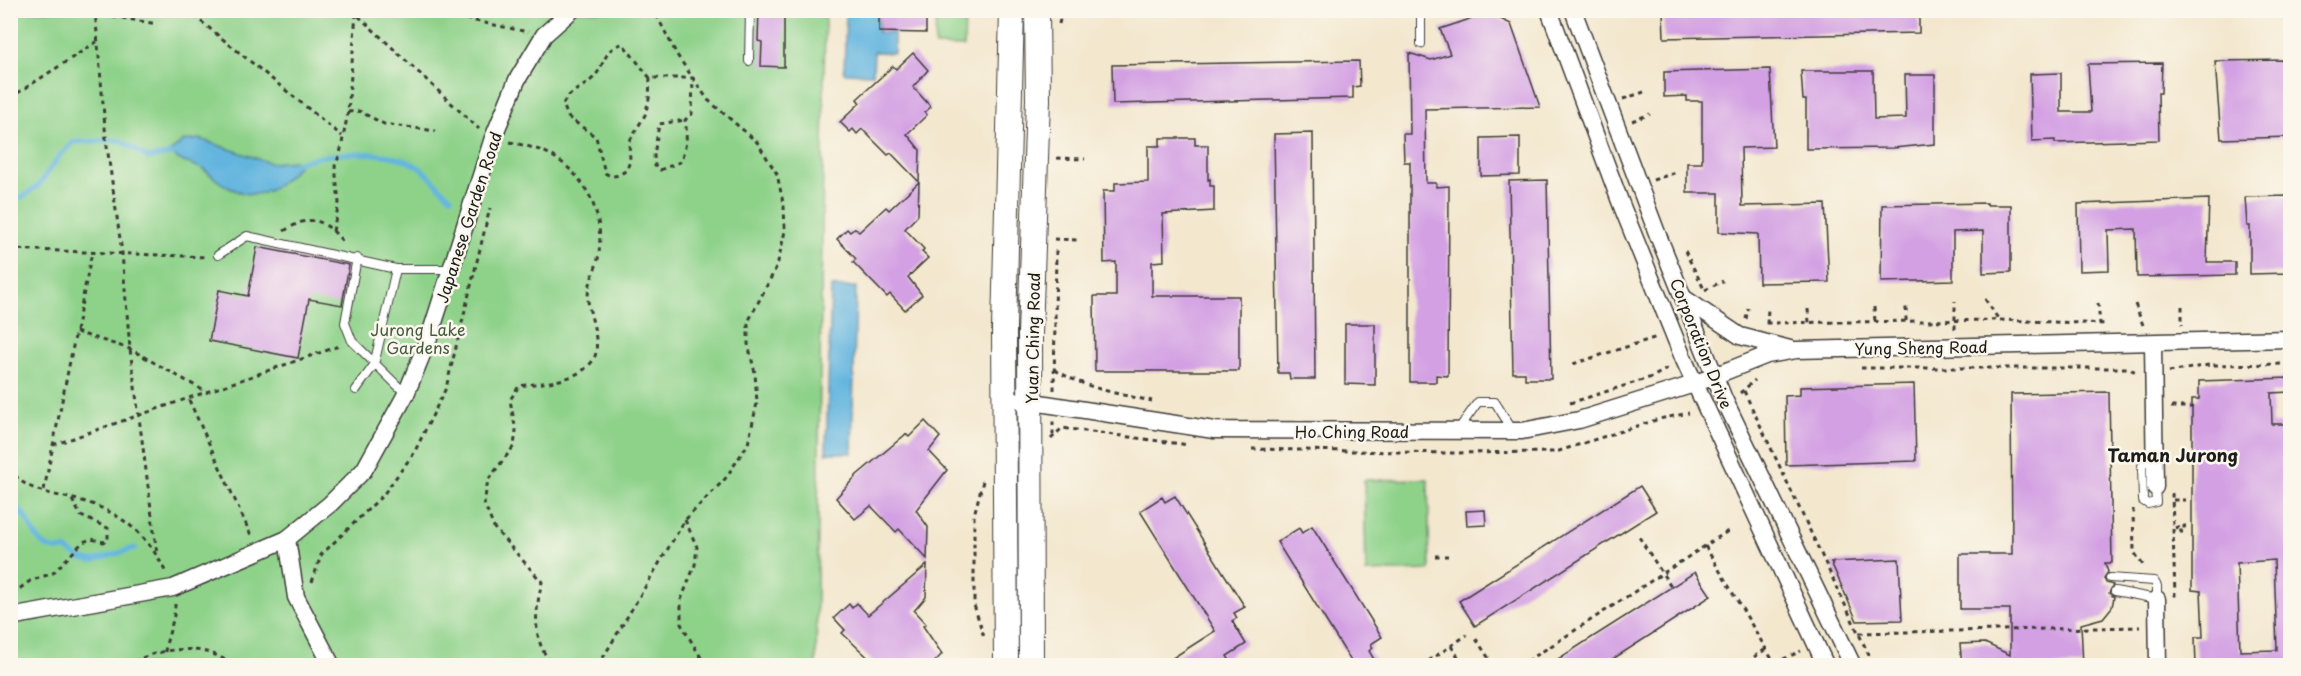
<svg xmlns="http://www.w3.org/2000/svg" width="2301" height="676" font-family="'Playpen Sans',sans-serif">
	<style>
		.green { fill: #8ed28a; stroke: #557753; stroke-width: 1.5 }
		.water { fill: #64b5df; stroke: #40687e; stroke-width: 1.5 }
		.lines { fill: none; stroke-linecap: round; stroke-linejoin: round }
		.stream { stroke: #64b5df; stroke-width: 5 }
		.building { fill: #d3a0e3; fill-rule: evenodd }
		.lane-casing { stroke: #3c3a37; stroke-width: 10 }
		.street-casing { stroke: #3c3a37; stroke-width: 19 }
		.secondary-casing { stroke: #3c3a37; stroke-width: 26 }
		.path { stroke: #3c3a37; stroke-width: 3; stroke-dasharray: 4.5 4.5; stroke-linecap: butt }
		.lane { stroke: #fff; stroke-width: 8 }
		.street { stroke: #fff; stroke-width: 16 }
		.secondary { stroke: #fff; stroke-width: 24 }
		.labels { text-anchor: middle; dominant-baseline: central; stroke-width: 5; stroke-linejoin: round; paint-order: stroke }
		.street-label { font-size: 16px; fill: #1c1c1c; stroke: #fbf7ec }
		.park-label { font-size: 16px; fill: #445c42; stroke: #fbf7ec }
		.neighbourhood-label { font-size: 18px; font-weight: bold; fill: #1c1c1c; stroke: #fbf7ec }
	</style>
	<rect width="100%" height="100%" fill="#fbf7ec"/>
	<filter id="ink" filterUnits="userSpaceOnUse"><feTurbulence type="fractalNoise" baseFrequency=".0167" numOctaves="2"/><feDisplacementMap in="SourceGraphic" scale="12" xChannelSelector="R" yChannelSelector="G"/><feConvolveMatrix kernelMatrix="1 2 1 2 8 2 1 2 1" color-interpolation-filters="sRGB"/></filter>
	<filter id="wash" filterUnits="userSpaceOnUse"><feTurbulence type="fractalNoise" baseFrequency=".008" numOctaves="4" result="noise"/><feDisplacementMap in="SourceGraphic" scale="24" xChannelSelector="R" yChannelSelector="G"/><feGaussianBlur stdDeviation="1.35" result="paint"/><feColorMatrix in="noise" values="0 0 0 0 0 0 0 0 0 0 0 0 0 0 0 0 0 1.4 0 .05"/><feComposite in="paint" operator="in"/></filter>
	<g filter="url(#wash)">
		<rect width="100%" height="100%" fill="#f3e7ce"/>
		<g class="green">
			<path d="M11,11H825L816,665H11Z"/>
			<path d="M936,11H965L964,47L935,46Z"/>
			<path d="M1428,479L1430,570L1366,572L1364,480Z"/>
		</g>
		<g class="water">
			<path d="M846,11H878V32L894,33V53L874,52L873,74L844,73Z"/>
			<path d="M200,139L270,163L297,161L299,165C276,190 259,204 226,186C218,182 211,174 203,169C192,163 178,164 171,151L184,141Z"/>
			<path d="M831,287H856L852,453H826Z"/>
		</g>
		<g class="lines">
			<g class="stream">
				<path d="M292,165C327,151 388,147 420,168C431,176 440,189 451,197"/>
				<path d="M10,198L23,197L38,186L60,155L74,142L120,140L148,158L178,153"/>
				<path d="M10,499C17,506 24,513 28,522C38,539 42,552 66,549L81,559L93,561L135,548"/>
				<path d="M10,515H24"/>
			</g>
		</g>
		<g id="blocks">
			<g class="building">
				<path d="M759,10H784V67L761,66L762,42L758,41Z"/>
				<path d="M879,10H926V33L879,32Z"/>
				<path d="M1663,10H1919V33L1664,38Z"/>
				<path d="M1488,13L1511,24L1540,107L1425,109L1426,183H1436V187L1449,186L1448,376L1436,375V382H1410V162H1404L1403,134H1410L1409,53L1431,60L1450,54L1440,29Z"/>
				<path d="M913,53L928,70L913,87L931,107L925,112L927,115L907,134L920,150L918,215L905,229L924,249L922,252L928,258L908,277L922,295L905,310L890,294L887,297L853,262L856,259L837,239L847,229L850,232L855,228L859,232L886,207L889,210L919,182L891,153L888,155L862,129L857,134L853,129L850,132L840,122L860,103L857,99L893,66L896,69Z"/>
				<path d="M2290,60V75H2288L2290,137L2221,139L2215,61Z"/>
				<path d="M1359,61L1360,86L1353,87V98L1113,104L1112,65Z"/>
				<path d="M2162,63L2161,93H2158L2159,140L2055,143V140L2032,141L2030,74L2061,73V112H2091L2088,64Z"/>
				<path d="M1770,69L1774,147L1741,148L1742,206L1825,204L1829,282L1759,283L1758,234L1719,232V193H1687V163H1702V101H1687V96L1664,97V72Z"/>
				<path d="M1801,71H1873L1874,119L1906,118L1905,75H1935V144L1893,148L1806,149V100H1803Z"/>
				<path d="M1313,133L1315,379H1290L1289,373H1278L1274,134Z"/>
				<path d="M1520,137V175L1481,176V138Z"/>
				<path d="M1160,138H1195V145H1208V180L1210,179V186H1214V211L1163,214L1164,261L1152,262V296H1239V371H1095L1094,296H1116V262L1104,263L1103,191H1115V183L1148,182V146H1160Z"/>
				<path d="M1547,180L1551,379H1525V373H1513L1509,181Z"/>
				<path d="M2290,196V273L2250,274V226H2247L2245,197Z"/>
				<path d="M2209,199L2207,262H2235V275L2137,277L2136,229L2108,230L2109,270L2079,271L2078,204Z"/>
				<path d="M1987,203V205H2011V272L1983,273V231L1953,232V280L1881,282L1882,205Z"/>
				<path d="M257,247L349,265L342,305L309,299L298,358L209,341L219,290L248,296Z"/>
				<path d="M1345,324H1375V385L1345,384Z"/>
				<path d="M2290,378V392L2271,393L2272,424H2290V666H2196L2195,637H2203L2201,591L2192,590V399H2199V381ZM2274,560L2277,650L2240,651L2237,563Z"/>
				<path d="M1914,384L1916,461L1786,465L1785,396L1800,395V387Z"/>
				<path d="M2109,392L2112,563H2105L2108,572L2104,578L2106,583L2113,585L2109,593L2114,597L2112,607L2103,618L2081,624L2083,666H1962L1960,644L1985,643L2010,655V609H1960V554H2012L2011,394Z"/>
				<path d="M925,421L940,437L929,451L947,470L916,510L928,527L927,559L899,529L896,532L871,506L855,519L836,498L857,475L906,434L909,437Z"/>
				<path d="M1640,486L1656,511L1475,626L1459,601Z"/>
				<path d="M1175,496L1245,607L1234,613L1237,618L1232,621L1246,644L1227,656L1233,666H1160L1215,631L1140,511L1162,497L1165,502Z"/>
				<path d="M1485,510L1486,525L1467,526L1466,511Z"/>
				<path d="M1312,526L1382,637L1371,644L1373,648L1369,651L1378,666H1354L1277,542L1299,528L1302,533Z"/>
				<path d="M1899,559L1902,620L1857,621L1831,562Z"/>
				<path d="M927,565L926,597L914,611L926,624L923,626L942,654L931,666H877L842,633L845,630L834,618L849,604L852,608L857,603L868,615Z"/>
				<path d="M1695,572L1711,596L1602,666H1547Z"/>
			</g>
		</g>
	</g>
	<g filter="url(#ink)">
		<use href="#blocks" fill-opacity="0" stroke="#3c3a37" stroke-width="1.5"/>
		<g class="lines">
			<defs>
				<g id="lane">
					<path d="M1421,44V10"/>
					<path d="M749,61L750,10"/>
					<path d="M218,255L247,236L396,269H451"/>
					<path d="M357,258L345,323L352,341L406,394"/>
					<path d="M356,390L374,365L396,269"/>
					<path d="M1458,430L1478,402H1495L1513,431"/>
					<path d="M2153,455L2142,466L2143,501L2148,504L2156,502L2155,487"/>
					<path d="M2110,578L2154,581L2157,586V599L2115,591"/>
				</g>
				<g id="street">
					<path d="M1549,10L1621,204L1684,360L1826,666"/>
					<path d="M1573,10L1657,233L1724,399L1853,666"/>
					<path d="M1684,298L1740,336L1790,349"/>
					<path d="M2153,343L2155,487"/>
					<path d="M1020,400L1214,430L1522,431L1579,420L1694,384L1767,355L1796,350L2290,339"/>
					<path d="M287,539L296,597L332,666"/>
					<path d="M2157,599L2158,666"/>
					<path d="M10,617L173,588L287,539L330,504L364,470L406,394L430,335L493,138L517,80L544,35L572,10"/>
				</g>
				<g id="secondary">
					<path d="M1006,666L1004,328L1012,10"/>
					<path d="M1031,666L1030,334L1038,100L1037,10"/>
				</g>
			</defs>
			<use href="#lane" class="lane-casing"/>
			<use href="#street" class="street-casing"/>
			<use href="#secondary" class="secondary-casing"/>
			<g class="path">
				<path d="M95,10L106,139L122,253L130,349L157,554"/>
				<path d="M187,10L342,136"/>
				<path d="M352,10L479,129"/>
				<path d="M422,10L528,32"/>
				<path d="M1239,10H1363"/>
				<path d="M10,11L20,10"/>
				<path d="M1163,13L1164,10"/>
				<path d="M115,15L134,10"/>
				<path d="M95,16H111L157,24"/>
				<path d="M1059,24L1062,10"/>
				<path d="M650,78L623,44C603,47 605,68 592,79C582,89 570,90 563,104L568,117L596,137L605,173C614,179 619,175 627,170L630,160L629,142L645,115L649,99L650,78H693L692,114L685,120C688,136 686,148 680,162L660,170L655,166L654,156L659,124L685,120"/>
				<path d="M10,98L98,41"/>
				<path d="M1623,99L1644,92"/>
				<path d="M348,112L359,111L384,124L436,131"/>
				<path d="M1632,121L1650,114"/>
				<path d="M510,142C522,145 537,148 549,154C585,174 604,212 599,253C597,270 587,283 588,301C590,318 604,349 591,363C573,383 544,382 519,386L510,400L516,431L514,446L488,480L484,503L494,528L542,582C535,612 531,642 554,666"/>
				<path d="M1057,158L1085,159"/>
				<path d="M1653,180L1677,172"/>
				<path d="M284,231C312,213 324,219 344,243"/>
				<path d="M333,231L339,203L335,166L340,154L348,112L356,14"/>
				<path d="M1054,239L1078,240"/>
				<path d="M10,249L207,257"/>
				<path d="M1685,251L1705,291"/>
				<path d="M1705,290L1723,281"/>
				<path d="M1985,299L1999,320"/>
				<path d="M2098,303L2100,324"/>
				<path d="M2135,304L2143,325"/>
				<path d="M2182,306V325"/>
				<path d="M1874,307L1875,322"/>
				<path d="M1808,309L1809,323"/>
				<path d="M1746,319L1748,308"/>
				<path d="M1906,321V307"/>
				<path d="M1766,323L1999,320L2107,324"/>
				<path d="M1767,324L1768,309"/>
				<path d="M1955,329V301"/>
				<path d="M76,332L130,349L208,393"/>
				<path d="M1573,364L1657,337"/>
				<path d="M1861,368H2127L2136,372"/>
				<path d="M1055,370C1085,388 1118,394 1152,401"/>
				<path d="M2169,372L2209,365L2290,364"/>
				<path d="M10,387V416"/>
				<path d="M1054,390L1056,250"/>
				<path d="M1744,391L1874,666"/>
				<path d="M1740,393L1755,380"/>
				<path d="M189,400L251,535"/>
				<path d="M1570,403L1652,377L1669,368"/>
				<path d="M2171,407H2193"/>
				<path d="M1053,435V421"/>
				<path d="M1051,439L1062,428L1189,445"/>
				<path d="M53,445L342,345"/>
				<path d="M1252,449L1447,453L1556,452L1659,419L1689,413"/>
				<path d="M10,468C25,497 70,494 97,506C129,519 152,542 166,573"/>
				<path d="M983,481L974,515V605L984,637"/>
				<path d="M44,490L92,252"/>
				<path d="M2172,493L2175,597"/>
				<path d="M2173,500H2186"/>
				<path d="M2133,509L2134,552L2145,568"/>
				<path d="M685,520L697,547L695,565L681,600V624L706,666"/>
				<path d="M2175,528L2180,526L2181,532H2184V526H2187"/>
				<path d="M1639,537L1671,587"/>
				<path d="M1705,546L1776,666"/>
				<path d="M1435,556H1448"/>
				<path d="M312,582L321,555L383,495L414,453L446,388L490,208"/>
				<path d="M11,602V595L30,581L53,573L83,542L91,539L104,542L108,540V528L81,516L71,498"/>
				<path d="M1859,633L2140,627"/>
				<path d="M1476,639L1494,666"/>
				<path d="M1451,646L1464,666"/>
				<path d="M165,652C167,634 175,622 175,604"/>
				<path d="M1754,657L1766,649"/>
				<path d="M1775,663L1801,651"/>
				<path d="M126,666C157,647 205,641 233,666"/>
				<path d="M598,666L685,520L725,479L748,444L757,403L755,373L748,344V322L777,266L785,231L784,207L777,174L757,142L708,100L677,55L654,10"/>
				<path d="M1421,666L1467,635"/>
				<path d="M1520,666L1728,531"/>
			</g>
			<use href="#lane" class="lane"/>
			<use href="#street" class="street"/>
			<use href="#secondary" class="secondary"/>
		</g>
	</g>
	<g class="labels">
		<g class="street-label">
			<text transform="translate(468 217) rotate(-72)">Japanese Garden Road</text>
			<text transform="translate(1032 338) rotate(-89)">Yuan Ching Road</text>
			<text transform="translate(1702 343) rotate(68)">Corporation Drive</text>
			<text transform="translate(1921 347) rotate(-1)">Yung Sheng Road</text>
			<text x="1352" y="431">Ho Ching Road</text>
		</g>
		<g class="park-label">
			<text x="418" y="329">Jurong Lake<tspan x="418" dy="18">Gardens</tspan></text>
		</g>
		<g class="neighbourhood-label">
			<text x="2173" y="454">Taman Jurong</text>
		</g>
	</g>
	<rect width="2301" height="676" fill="none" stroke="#fbf7ec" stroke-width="36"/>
</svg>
